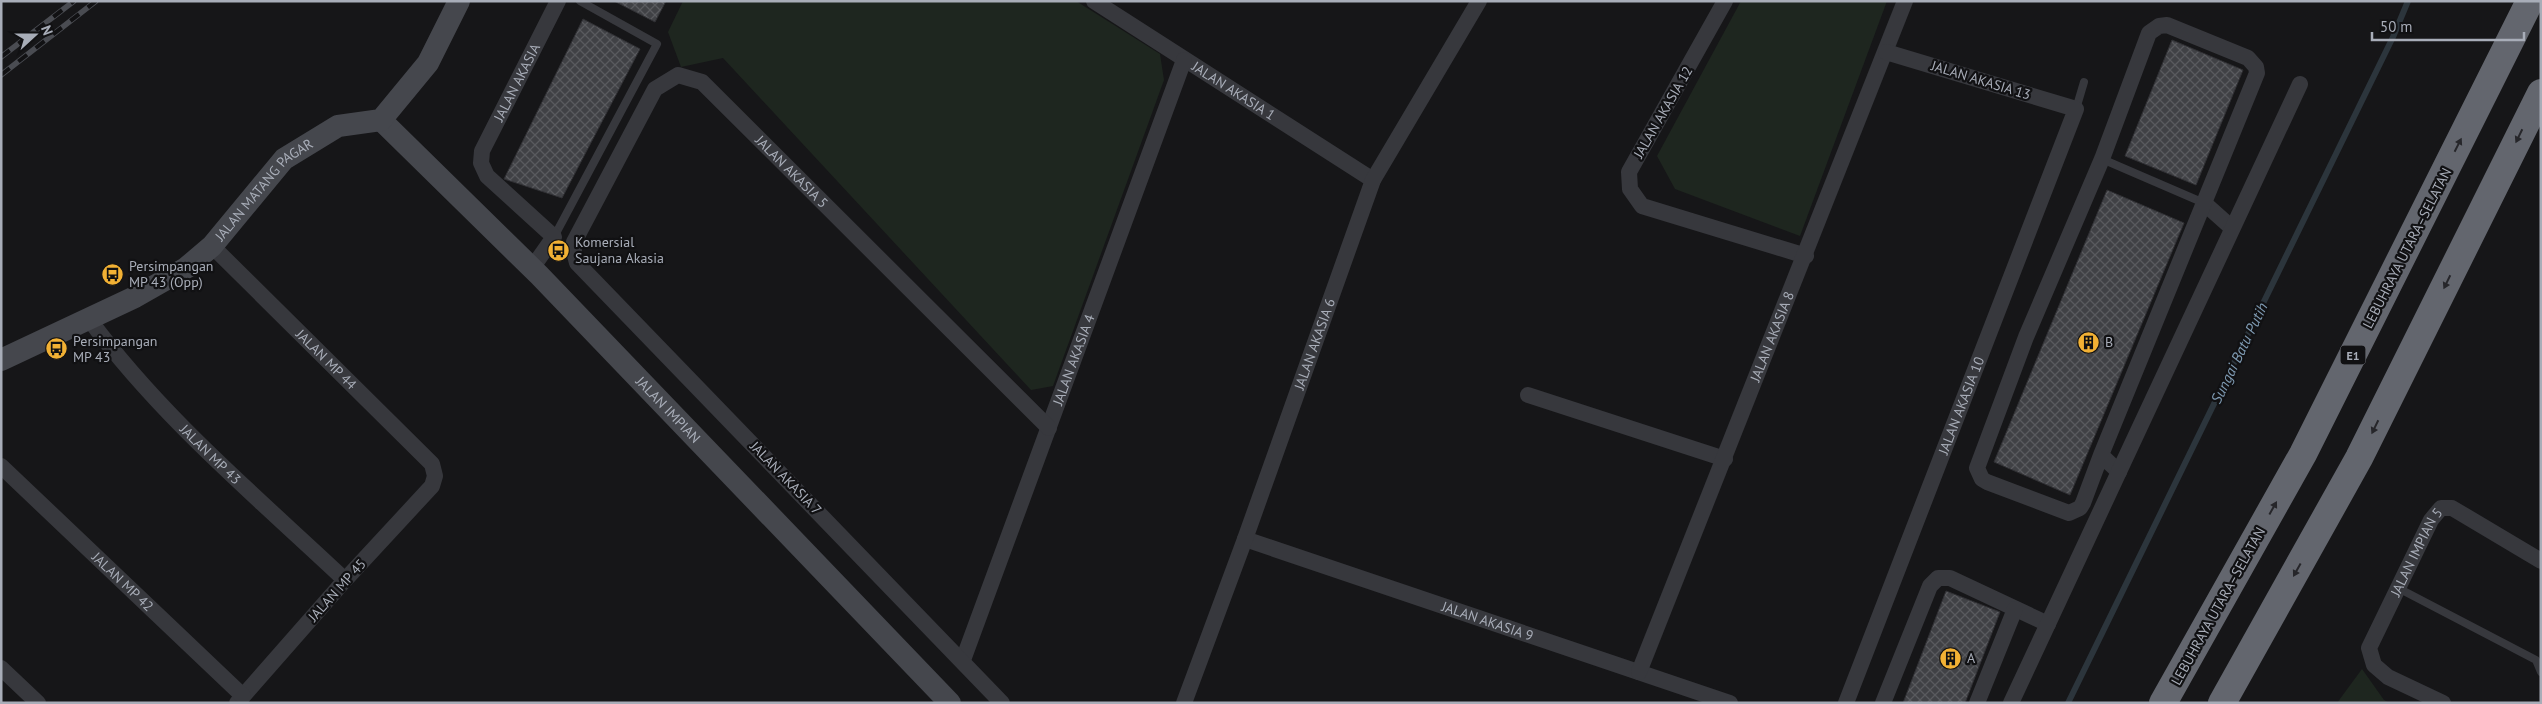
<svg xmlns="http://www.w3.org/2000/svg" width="2542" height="704" font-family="'PT Sans',sans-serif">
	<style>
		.green { fill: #1e261f }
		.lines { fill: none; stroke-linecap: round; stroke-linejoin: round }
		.stream { stroke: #2c353c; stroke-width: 6 }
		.building { fill: url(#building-cross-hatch); stroke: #303034 }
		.lane { stroke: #37383d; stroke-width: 8 }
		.street { stroke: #37383d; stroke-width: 16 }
		.secondary { stroke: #45474d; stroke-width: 22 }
		.highway { stroke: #63666e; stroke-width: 28 }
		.rail-casing { stroke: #4a4c52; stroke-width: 5.5 }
		.rail { stroke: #111113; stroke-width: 4; stroke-dasharray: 11; stroke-linecap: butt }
		.oneway { fill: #26262a }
		.labels { text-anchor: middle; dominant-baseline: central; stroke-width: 4.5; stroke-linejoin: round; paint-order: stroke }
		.shield { fill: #111113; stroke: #7b7e86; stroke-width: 1 }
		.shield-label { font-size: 12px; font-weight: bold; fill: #a8adb8 }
		.street-label { font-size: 14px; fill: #a8adb8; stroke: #111113 }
		.poi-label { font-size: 14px; fill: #a8adb8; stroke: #111113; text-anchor: start }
		.water-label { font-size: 15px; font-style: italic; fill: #7f9bb3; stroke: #111113 }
	</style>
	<defs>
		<pattern id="building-cross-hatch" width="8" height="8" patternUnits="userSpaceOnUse" patternTransform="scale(1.25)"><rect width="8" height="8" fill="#404145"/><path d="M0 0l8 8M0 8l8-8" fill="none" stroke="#595a5e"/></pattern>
	</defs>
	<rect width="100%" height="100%" fill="#161618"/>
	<g class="green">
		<path d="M683,1H1076L1160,54L1164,80L1053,386L1031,390L723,58L681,67L668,32Z"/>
		<path d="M1741,1H1887L1800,236L1675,189L1657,156Z"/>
		<path d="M2362,669L2384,700L2390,703H2337Z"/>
	</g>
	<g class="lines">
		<path class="stream" d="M2068,703L2393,37L2408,1"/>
	</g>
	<g class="building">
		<path d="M614,1H666L655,22Z"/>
		<path d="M583,19L640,49L562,198L504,179Z"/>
		<path d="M2172,40L2243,70L2196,185L2125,156Z"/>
		<path d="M2107,190L2184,223L2070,495L1994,462Z"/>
		<path d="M1946,591L2000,612L1965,703H1903Z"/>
	</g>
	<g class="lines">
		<g class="lane">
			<path d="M2076,109L2084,82"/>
			<path d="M2102,159L2204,203"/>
			<path d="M554,237L657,44L580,1"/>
			<path d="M2398,588L2536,660L2541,672"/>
		</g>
		<g class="street">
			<path id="s1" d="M1094,1L1373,180"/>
			<path d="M1725,1L1629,172L1630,189L1642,206L1806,256"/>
			<path d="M2204,203L2232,228"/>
			<path id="s2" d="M212,246L432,464L435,476L432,486L345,580L237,703"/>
			<path id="s3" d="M532,268L554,237L487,176L481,163L482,151L558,1"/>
			<path id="s4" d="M89,319C161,417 257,497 345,580"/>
			<path d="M1528,395L1725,459"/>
			<path d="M2101,455L2083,503L2080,508L2069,513L1987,482L1982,479L1977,468L2026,337L2102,159L2149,33L2159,26L2167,25L2248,58L2256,67L2257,73L2101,455L2119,472"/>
			<path id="s5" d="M1,466L243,696"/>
			<path id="s6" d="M1245,539L1730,703"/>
			<path id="s7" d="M963,660L1184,60"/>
			<path d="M1,668L38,703"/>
			<path id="s8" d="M1639,672L1905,1"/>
			<path id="s9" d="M1002,703L577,263L574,252V242L655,89L678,75L702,82L1049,428"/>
			<path id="s10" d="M1184,703L1245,539L1373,180L1479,1"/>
			<path id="s11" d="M1846,703L2076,109L1886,52"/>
			<path d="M1883,703L1930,586L1938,578H1950L2048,624"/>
			<path d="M1977,703L2015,609"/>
			<path d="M2011,703L2300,84"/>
			<path id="s12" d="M2443,703L2388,677L2374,665L2369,648L2431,520L2441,508H2452L2541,561"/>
		</g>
		<g class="secondary">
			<path id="s13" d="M381,120L539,275L950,703"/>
			<path id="s14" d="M1,360L135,297L186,268L212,246L284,159L338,126L381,120L428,63L459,1"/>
		</g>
		<g class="highway">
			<path d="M2163,703L2303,454L2530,1"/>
			<path d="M2222,703L2359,458L2541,93"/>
		</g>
		<defs>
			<g id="rail">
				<path d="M1,57L74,1"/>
				<path d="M1,75L96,1"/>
			</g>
		</defs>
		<use href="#rail" class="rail-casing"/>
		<use href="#rail" class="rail"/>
	</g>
	<defs><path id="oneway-solid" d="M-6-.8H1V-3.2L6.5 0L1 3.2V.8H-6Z" transform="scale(1.25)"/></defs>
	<g class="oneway">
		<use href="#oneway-solid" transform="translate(2519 136) rotate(116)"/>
		<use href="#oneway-solid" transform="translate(2458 145) rotate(-63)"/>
		<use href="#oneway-solid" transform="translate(2447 282) rotate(116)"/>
		<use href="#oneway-solid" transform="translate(2375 427) rotate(116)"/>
		<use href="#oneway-solid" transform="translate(2273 508) rotate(-61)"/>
		<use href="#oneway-solid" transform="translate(2297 570) rotate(119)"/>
	</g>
	<defs>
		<symbol id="bus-disc" viewBox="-11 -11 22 22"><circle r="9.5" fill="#f2b134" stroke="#111113"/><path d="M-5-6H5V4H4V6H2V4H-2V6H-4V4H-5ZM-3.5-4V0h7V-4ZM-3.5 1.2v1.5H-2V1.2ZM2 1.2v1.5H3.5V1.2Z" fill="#111"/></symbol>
		<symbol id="building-disc" viewBox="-11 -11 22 22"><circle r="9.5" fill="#f2b134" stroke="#111113"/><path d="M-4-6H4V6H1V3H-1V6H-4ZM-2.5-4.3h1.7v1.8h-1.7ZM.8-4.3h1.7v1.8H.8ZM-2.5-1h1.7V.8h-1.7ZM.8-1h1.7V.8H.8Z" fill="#111"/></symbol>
	</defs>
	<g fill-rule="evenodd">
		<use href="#bus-disc" x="546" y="238" width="25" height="25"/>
		<use href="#bus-disc" x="100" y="262" width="25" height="25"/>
		<use href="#building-disc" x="2076" y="330" width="25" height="25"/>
		<use href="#bus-disc" x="44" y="336" width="25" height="25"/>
		<use href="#building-disc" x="1938" y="646" width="25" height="25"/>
	</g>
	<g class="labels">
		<rect class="shield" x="2340.5" y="345.5" width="25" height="19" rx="4"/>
		<g class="shield-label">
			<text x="2353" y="355">E1</text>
		</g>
		<g class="street-label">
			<text transform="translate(1981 80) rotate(17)">JALAN AKASIA 13</text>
			<text stroke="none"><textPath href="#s3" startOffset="232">JALAN AKASIA</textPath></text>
			<text stroke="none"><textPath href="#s1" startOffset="166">JALAN AKASIA 1</textPath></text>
			<text transform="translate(1663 112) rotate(-60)">JALAN AKASIA 12</text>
			<text stroke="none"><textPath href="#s9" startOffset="985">JALAN AKASIA 5</textPath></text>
			<text stroke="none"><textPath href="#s14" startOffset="318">JALAN MATANG PAGAR</textPath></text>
			<text transform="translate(2407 248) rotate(-63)">LEBUHRAYA UTARA–SELATAN</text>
			<text stroke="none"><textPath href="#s8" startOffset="361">JALAN AKASIA 8</textPath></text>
			<text stroke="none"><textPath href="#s10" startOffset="382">JALAN AKASIA 6</textPath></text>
			<text stroke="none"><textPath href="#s2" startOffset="161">JALAN MP 44</textPath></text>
			<text stroke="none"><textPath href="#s7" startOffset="320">JALAN AKASIA 4</textPath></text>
			<text stroke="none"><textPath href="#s11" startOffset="319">JALAN AKASIA 10</textPath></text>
			<text stroke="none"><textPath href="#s13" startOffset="408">JALAN IMPIAN</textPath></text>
			<text stroke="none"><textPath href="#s4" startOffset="182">JALAN MP 43</textPath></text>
			<text transform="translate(786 478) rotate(46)">JALAN AKASIA 7</text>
			<text stroke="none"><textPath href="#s12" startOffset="204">JALAN IMPIAN 5</textPath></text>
			<text stroke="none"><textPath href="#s5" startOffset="168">JALAN MP 42</textPath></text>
			<text transform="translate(337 590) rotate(-48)">JALAN MP 45</text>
			<text transform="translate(2218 606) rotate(-61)">LEBUHRAYA UTARA–SELATAN</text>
			<text stroke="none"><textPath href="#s6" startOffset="256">JALAN AKASIA 9</textPath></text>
		</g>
		<g class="poi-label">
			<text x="575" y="242">Komersial<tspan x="575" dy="16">Saujana Akasia</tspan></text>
			<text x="129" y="266">Persimpangan<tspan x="129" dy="16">MP 43 (Opp)</tspan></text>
			<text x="73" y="341">Persimpangan<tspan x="73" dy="16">MP 43</tspan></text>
			<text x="2105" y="342">B</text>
			<text x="1967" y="658">A</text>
		</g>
		<g class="water-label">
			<text transform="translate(2239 353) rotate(-64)">Sungai Batu Putih</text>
		</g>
	</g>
	<rect width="2542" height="704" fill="none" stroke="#a8adb8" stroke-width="5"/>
	<g transform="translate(35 35) rotate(69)" stroke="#111113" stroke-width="4" paint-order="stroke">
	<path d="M0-4L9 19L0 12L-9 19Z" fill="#a8adb8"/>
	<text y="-8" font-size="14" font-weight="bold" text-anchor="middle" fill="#a8adb8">N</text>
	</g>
	<path d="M2372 32v8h152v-8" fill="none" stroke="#a8adb8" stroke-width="2.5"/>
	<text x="2380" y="32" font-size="15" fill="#a8adb8" stroke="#111113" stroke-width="4" paint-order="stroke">50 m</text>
</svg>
